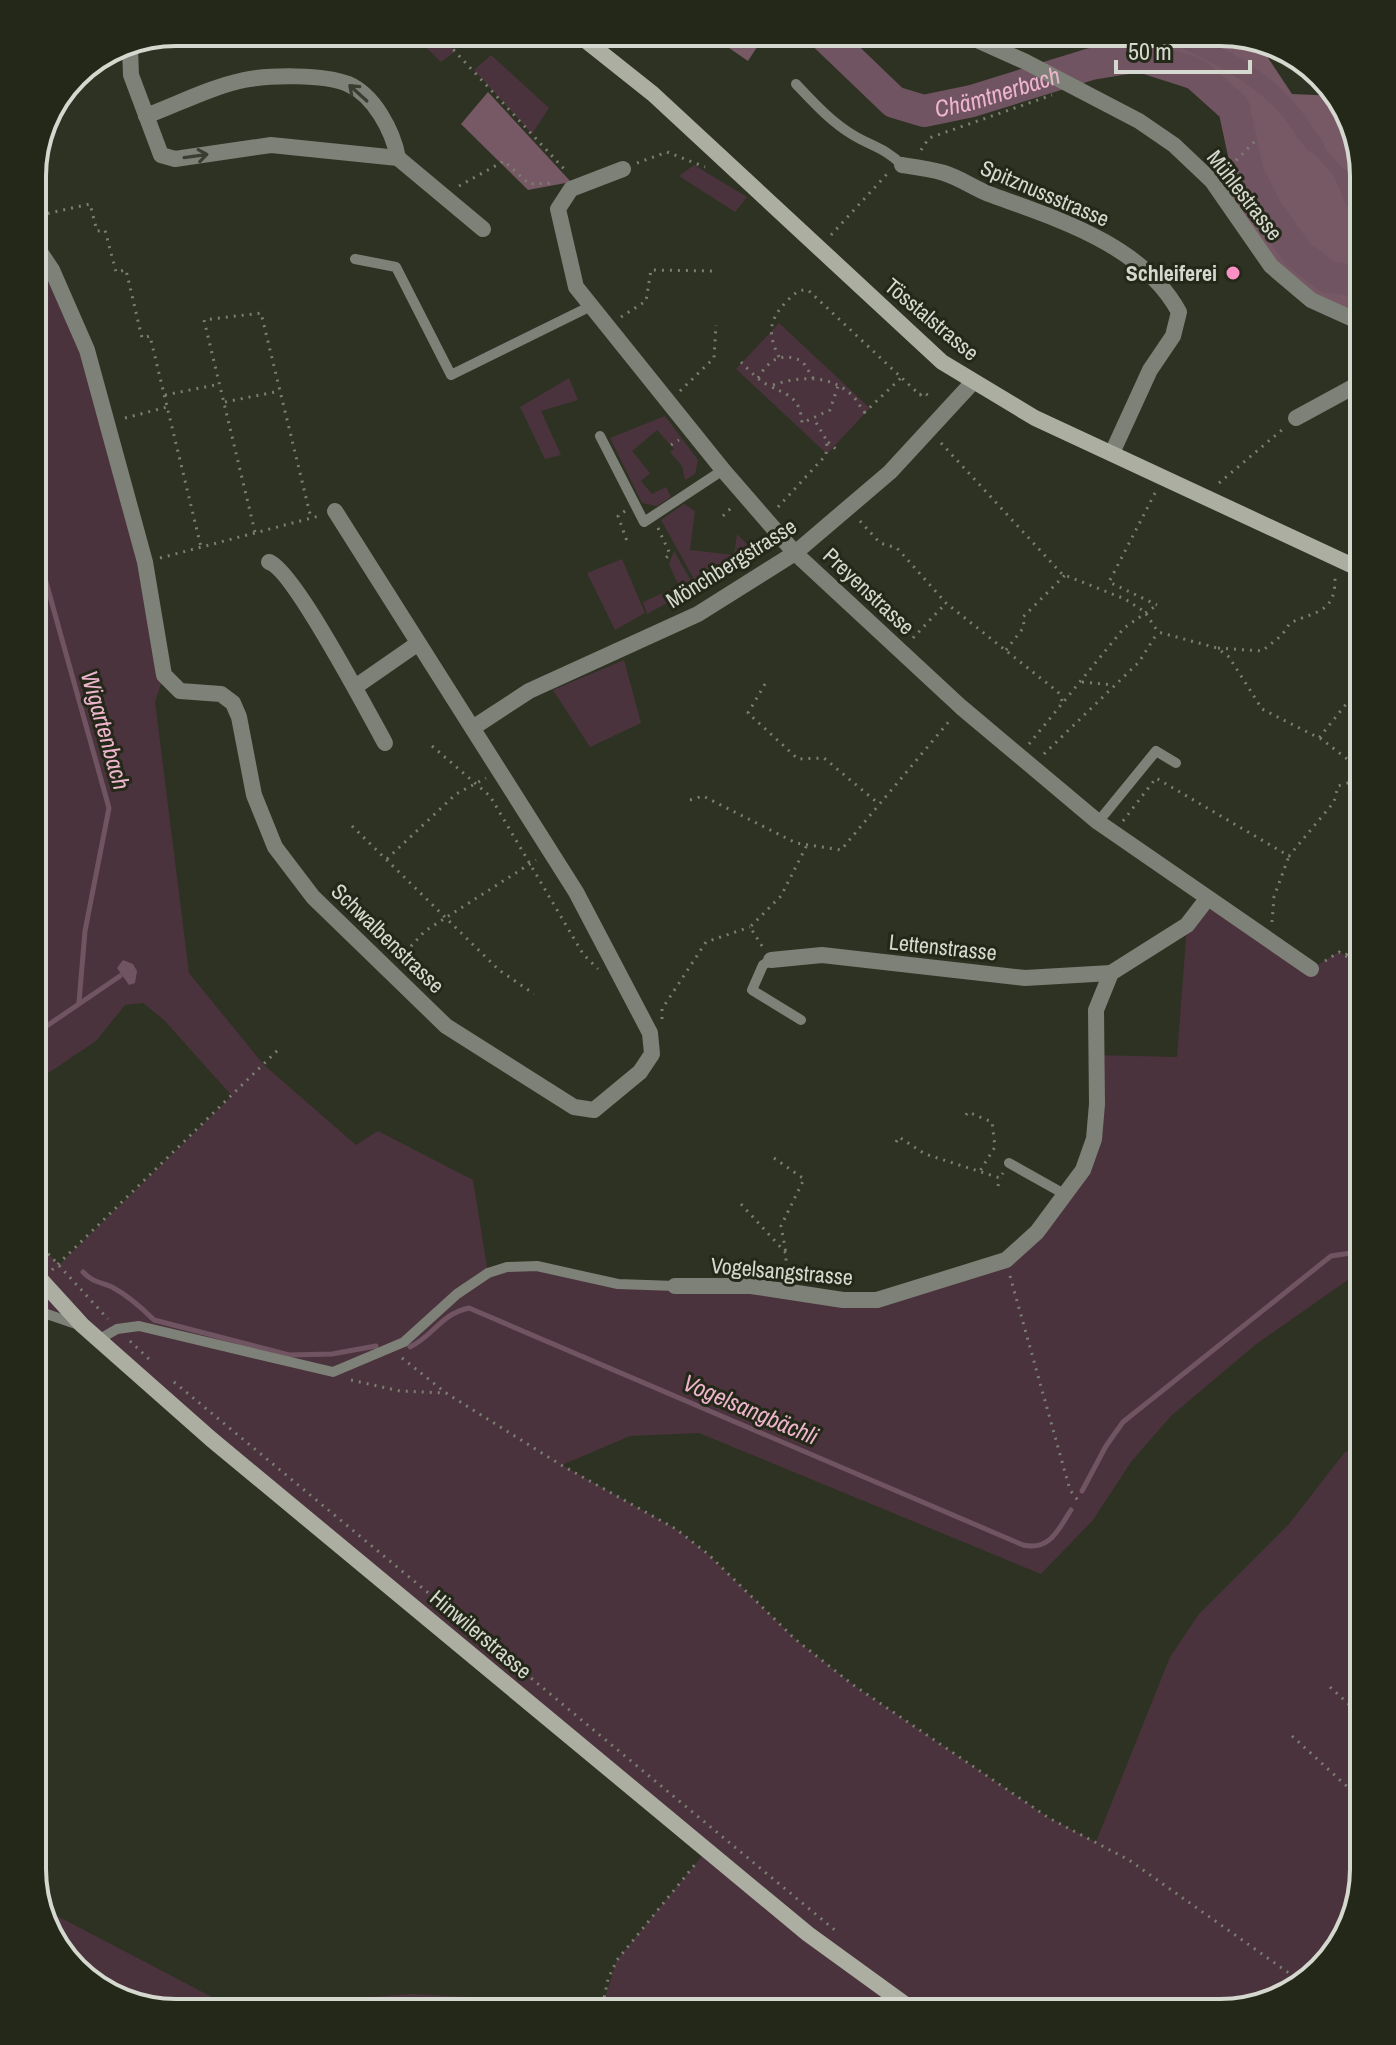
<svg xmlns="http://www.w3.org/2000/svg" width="1396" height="2045" font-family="'Archivo Narrow',sans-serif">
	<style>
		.green { fill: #4a333d }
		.forest { fill: #775966 }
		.water { fill: #715461 }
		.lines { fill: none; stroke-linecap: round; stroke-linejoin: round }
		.stream { stroke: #715461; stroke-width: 5 }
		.canal { stroke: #715461; stroke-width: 18 }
		.river { stroke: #715461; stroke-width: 32 }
		.path { stroke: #7b7e71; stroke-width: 3; stroke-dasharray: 2 6; stroke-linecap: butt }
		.lane { stroke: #7e8178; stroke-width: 10 }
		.street { stroke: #7e8178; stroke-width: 16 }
		.secondary { stroke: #abaea1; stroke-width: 16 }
		.oneway { stroke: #3a3e30 }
		.poi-dot { fill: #fc8fc3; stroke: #242818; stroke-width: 3 }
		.labels { text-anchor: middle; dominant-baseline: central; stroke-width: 6; stroke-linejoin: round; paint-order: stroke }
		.street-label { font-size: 22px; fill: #d5d8ce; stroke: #242818 }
		.poi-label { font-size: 22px; font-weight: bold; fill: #d5d8ce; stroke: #242818; text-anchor: end }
		.water-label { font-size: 24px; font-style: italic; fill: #edb4cd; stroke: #242818 }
		.rim { fill: none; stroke: #d5d8ce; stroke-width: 4 }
	</style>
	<rect width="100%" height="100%" fill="#2e3222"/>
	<g class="green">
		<path d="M410,32H436L456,51L441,62Z"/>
		<path d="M491,55L549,108L532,134L474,70Z"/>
		<path d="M694,165L747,197L735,212L679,176Z"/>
		<path d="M32,240L87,350L164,675L155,702L189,973L264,1065L356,1145L378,1131L473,1180L488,1273L537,1266L618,1284L843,1300L1006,1261L1083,1170L1094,1055L1177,1057L1187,925L1207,899L1311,969L1339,952L1364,966V1274L1352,1277L1255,1345L1171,1416L1131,1462L1093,1520L1041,1574L699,1433L630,1436L562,1465L676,1529L708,1554L795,1639L852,1684L1049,1818L1096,1842L1170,1657L1199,1614L1289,1524L1345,1452L1364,1445V1869L1344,1941L1291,1994L1220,2013H167L97,1989L51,1940L42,1908L231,2007L412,1994L603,2004L617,1960L707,1850L82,1326L32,1309V1236L59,1265L232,1096L164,1020L143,1003L125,1005L96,1041L32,1084Z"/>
		<path d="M779,323L870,408L827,454L736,369Z"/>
		<path d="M569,378L578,400L541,411L561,455L545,459L520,407Z"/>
		<path d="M665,416L698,460L695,474L685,480L682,466L670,452L674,449L657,430L632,451L650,473L641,481L652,494L666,487L671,497L657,506L642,503L610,438Z"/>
		<path d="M684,504L695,511L690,550L734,555L737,534L755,553L699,588L661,520Z"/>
		<path d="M674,551L695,588L647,614L643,602L685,583L678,584L669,564Z"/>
		<path d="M622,559L645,613L615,630L587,573Z"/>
		<path d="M624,660L641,723L590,747L553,690Z"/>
	</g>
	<g class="forest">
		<path d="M716,32H788L761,41L748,61L716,39Z"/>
		<path d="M1126,32H1229L1246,38L1261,47L1292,94L1337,96L1345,105L1364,176V301L1353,319L1292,285L1221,194C1226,177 1235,158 1238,141C1247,87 1179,68 1140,56Z"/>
		<path d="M488,92L571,182L528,190L461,124Z"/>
	</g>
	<g class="water">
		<path d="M1305,126L1342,168L1364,175V210L1346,205L1334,176L1295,132Z"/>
		<path d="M123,960L133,964L137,971L135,983L129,985L117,968Z"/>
	</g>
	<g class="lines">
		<g class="stream">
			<path d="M41,564L109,808L85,931L79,1002"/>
			<path d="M32,1036L120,976"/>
			<path d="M83,1272C92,1282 100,1282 112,1287C127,1295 142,1308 154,1320L289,1355L332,1354L376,1346"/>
			<path d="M410,1347C436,1334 439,1315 469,1308L1023,1545C1050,1551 1058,1530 1071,1510"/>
			<path d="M1082,1491L1106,1446L1123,1422L1331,1256L1364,1251"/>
			<path d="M337,2013L441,2009L503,2013"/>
		</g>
		<path class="canal" d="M1168,32C1211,51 1257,73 1289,110C1299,121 1304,134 1315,145"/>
		<path class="river" id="s1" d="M821,32L894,102L924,111L972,101L1091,64L1140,56L1196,74L1234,108L1248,173L1266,209L1298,254L1328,277L1364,282"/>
		<g class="path">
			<path d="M437,32L566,171"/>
			<path d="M921,150L929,138L1052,95"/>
			<path d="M637,163L667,152L705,167"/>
			<path d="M1225,172L1256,140"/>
			<path d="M459,186L504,161L529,184L555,183"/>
			<path d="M32,217L90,204L97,231L105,230L116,272L126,270L142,338L150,336L201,547"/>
			<path d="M831,235L888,173"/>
			<path d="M621,317L646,301L651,270L714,271"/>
			<path d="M779,357C768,335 768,321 786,302C793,295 798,289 808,290L920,395L923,392L931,397"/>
			<path d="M741,362C748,369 756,378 766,384C786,395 800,395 802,423L830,410L838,386"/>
			<path d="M758,378C769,359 783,351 803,362L813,378"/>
			<path d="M773,385C800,376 830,374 853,396C859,403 862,411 869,417"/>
			<path d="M680,391L714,358L716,325"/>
			<path d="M165,395L220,384"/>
			<path d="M225,402L280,391"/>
			<path d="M864,413L901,378"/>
			<path d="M125,418L167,407"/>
			<path d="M828,442L837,450"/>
			<path d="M941,443L1062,574L1125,599L1145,612L1158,632L1217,648L1229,657L1262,709L1319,738L1347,703L1364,690"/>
			<path d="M671,445L679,440"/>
			<path d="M1219,483L1283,429"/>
			<path d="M1155,493L1109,582L1157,605"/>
			<path d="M778,507L826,455L827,441L814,419"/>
			<path d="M625,511L618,516L628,544"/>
			<path d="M723,516L733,506"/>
			<path d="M860,521L880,543L897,548L946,603L1058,692L1063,703"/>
			<path d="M658,528L670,554L662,562"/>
			<path d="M255,532L204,320L261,313L311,518"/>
			<path d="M160,558L319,516"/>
			<path d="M913,638L946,603"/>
			<path d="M1218,648L1262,651L1282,635L1290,623C1318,610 1336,613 1335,576"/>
			<path d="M1006,650L1024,627L1023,617L1065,575"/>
			<path d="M1082,682L1114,685"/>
			<path d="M765,684L748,713L798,759L824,758L879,804"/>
			<path d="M1320,738L1364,772"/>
			<path d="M1029,744L1124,628L1157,605"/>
			<path d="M432,746L490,796L583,954L598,969"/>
			<path d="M1044,754L1139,662L1158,632"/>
			<path d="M690,800L703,796L796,843L841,850L951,719"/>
			<path d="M1123,821L1156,778L1289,856L1334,802L1338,786L1364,778"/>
			<path d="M352,826L499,970L534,994"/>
			<path d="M387,859L456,794L486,778"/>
			<path d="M1272,922L1274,897L1289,856"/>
			<path d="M762,946L750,927L781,896L807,845"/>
			<path d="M1346,955L1364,931"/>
			<path d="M400,958L425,931L536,860"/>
			<path d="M1325,961L1339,952L1364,966"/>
			<path d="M662,1019V1009L706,942L750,927"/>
			<path d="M966,1115L968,1112L992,1122L995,1147L980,1171"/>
			<path d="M896,1142L899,1137L925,1154L1000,1178L1003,1173"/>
			<path d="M774,1158L804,1179L781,1226L786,1253"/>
			<path d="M998,1186L1000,1178"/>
			<path d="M741,1204L786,1253V1275"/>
			<path d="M32,1236L108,1319"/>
			<path d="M52,1270L281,1047"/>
			<path d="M1010,1276L1070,1490L1080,1503"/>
			<path d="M130,1341L151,1361"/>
			<path d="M402,1358L446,1393"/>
			<path d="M351,1380L400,1391L446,1393L561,1465L676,1529L708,1554L795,1639L852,1684L1049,1818L1129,1860L1303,1983"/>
			<path d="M174,1382L836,1931"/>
			<path d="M1330,1687L1364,1718"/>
			<path d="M1292,1736L1364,1802"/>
			<path d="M929,2000L950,2013"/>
			<path d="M601,2013L608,1979L617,1960L697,1862"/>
		</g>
		<g class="lane">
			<path d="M796,84C813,102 831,122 853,135C871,146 887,149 902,165"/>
			<path d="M355,259L396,267L451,375L591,306"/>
			<path d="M600,436L644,522L723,470"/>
			<path d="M1098,822L1156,751L1176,763"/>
			<path d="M771,960L763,965L752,990L801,1020"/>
			<path d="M1009,1163L1066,1195"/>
			<path d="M32,1309L79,1325"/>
			<path d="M98,1340L117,1329L139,1326L333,1372L404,1342L457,1294L488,1273L507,1267L537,1266L618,1284L675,1286"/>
		</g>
		<g class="street">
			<path d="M959,32L1026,62L1139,121L1174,145L1212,181L1271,266L1311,300L1364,324"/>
			<path d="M130,49L131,75L161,155L175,159L271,145L398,158L483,229"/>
			<path d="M146,116C178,104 211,87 244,80C269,75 324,74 348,84C374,95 393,131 398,158"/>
			<path d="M902,165C916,167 931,169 944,173C960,178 974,188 989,194C1057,219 1142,244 1179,312L1173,336L1150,370L1112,453"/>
			<path d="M623,169L571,189L558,209L576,287L723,470L795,553L961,707L1098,822L1311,969"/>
			<path d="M32,240L52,270L87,350L145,562L164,675L180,691L221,694L233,703L239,717L254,795L275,847L313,897L446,1026L574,1107L594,1110L640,1072L652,1054L650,1033L576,892L335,511"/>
			<path d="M1296,418L1364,381"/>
			<path d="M269,562C293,569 369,714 385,743"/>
			<path d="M355,687L417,644"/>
			<path d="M474,727L529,691L698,614L795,553L890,472L973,382"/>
			<path d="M771,960L822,955L1025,978L1111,973"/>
			<path d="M675,1286H751L843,1300H877L1006,1260L1037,1232L1083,1170L1094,1139L1097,1104L1096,1010L1111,973L1187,925L1207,899"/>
		</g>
		<g class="secondary">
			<path d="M575,32L653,94L942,362L1035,418L1364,571"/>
			<path d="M32,1270L82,1325L211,1439L808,1934L917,2013"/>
		</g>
	</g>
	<defs><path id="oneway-shaft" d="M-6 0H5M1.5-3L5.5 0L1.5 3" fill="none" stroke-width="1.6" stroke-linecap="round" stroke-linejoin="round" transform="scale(2)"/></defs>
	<g class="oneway">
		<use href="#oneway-shaft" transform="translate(358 93) rotate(-138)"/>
		<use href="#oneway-shaft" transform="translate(196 156) rotate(-8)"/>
	</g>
	<circle class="poi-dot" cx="1233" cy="273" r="8"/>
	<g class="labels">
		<g class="street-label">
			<text transform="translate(1045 193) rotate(23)">Spitznussstrasse</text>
			<text transform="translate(1245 195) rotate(52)">Mühlestrasse</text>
			<text transform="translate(932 319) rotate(40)">Tösstalstrasse</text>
			<text transform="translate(731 563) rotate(-32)">Mönchbergstrasse</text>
			<text transform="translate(869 591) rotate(43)">Preyenstrasse</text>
			<text transform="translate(388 938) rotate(44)">Schwalbenstrasse</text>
			<text transform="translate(943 947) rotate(6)">Lettenstrasse</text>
			<text transform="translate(782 1271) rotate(5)">Vogelsangstrasse</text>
			<text transform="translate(481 1634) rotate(40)">Hinwilerstrasse</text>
		</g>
		<g class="poi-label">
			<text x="1217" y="273">Schleiferei</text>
		</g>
		<g class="water-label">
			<text stroke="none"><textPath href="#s1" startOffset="208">Chämtnerbach</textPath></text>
			<text transform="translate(106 730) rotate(74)">Wigartenbach</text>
			<text transform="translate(751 1409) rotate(23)">Vogelsangbächli</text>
		</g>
	</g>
	<path d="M0 0H1396V2045H0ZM176 46H1220A130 130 0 0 1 1350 176V1869A130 130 0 0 1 1220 1999H176A130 130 0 0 1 46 1869V176A130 130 0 0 1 176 46Z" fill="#242818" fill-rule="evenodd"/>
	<path class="rim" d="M176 46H1220A130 130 0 0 1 1350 176V1869A130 130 0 0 1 1220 1999H176A130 130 0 0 1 46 1869V176A130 130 0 0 1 176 46Z"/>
	<path d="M1116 60v12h134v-12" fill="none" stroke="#d5d8ce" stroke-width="4"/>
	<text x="1128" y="60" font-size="24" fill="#d5d8ce" stroke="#242818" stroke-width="6" paint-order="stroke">50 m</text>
</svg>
